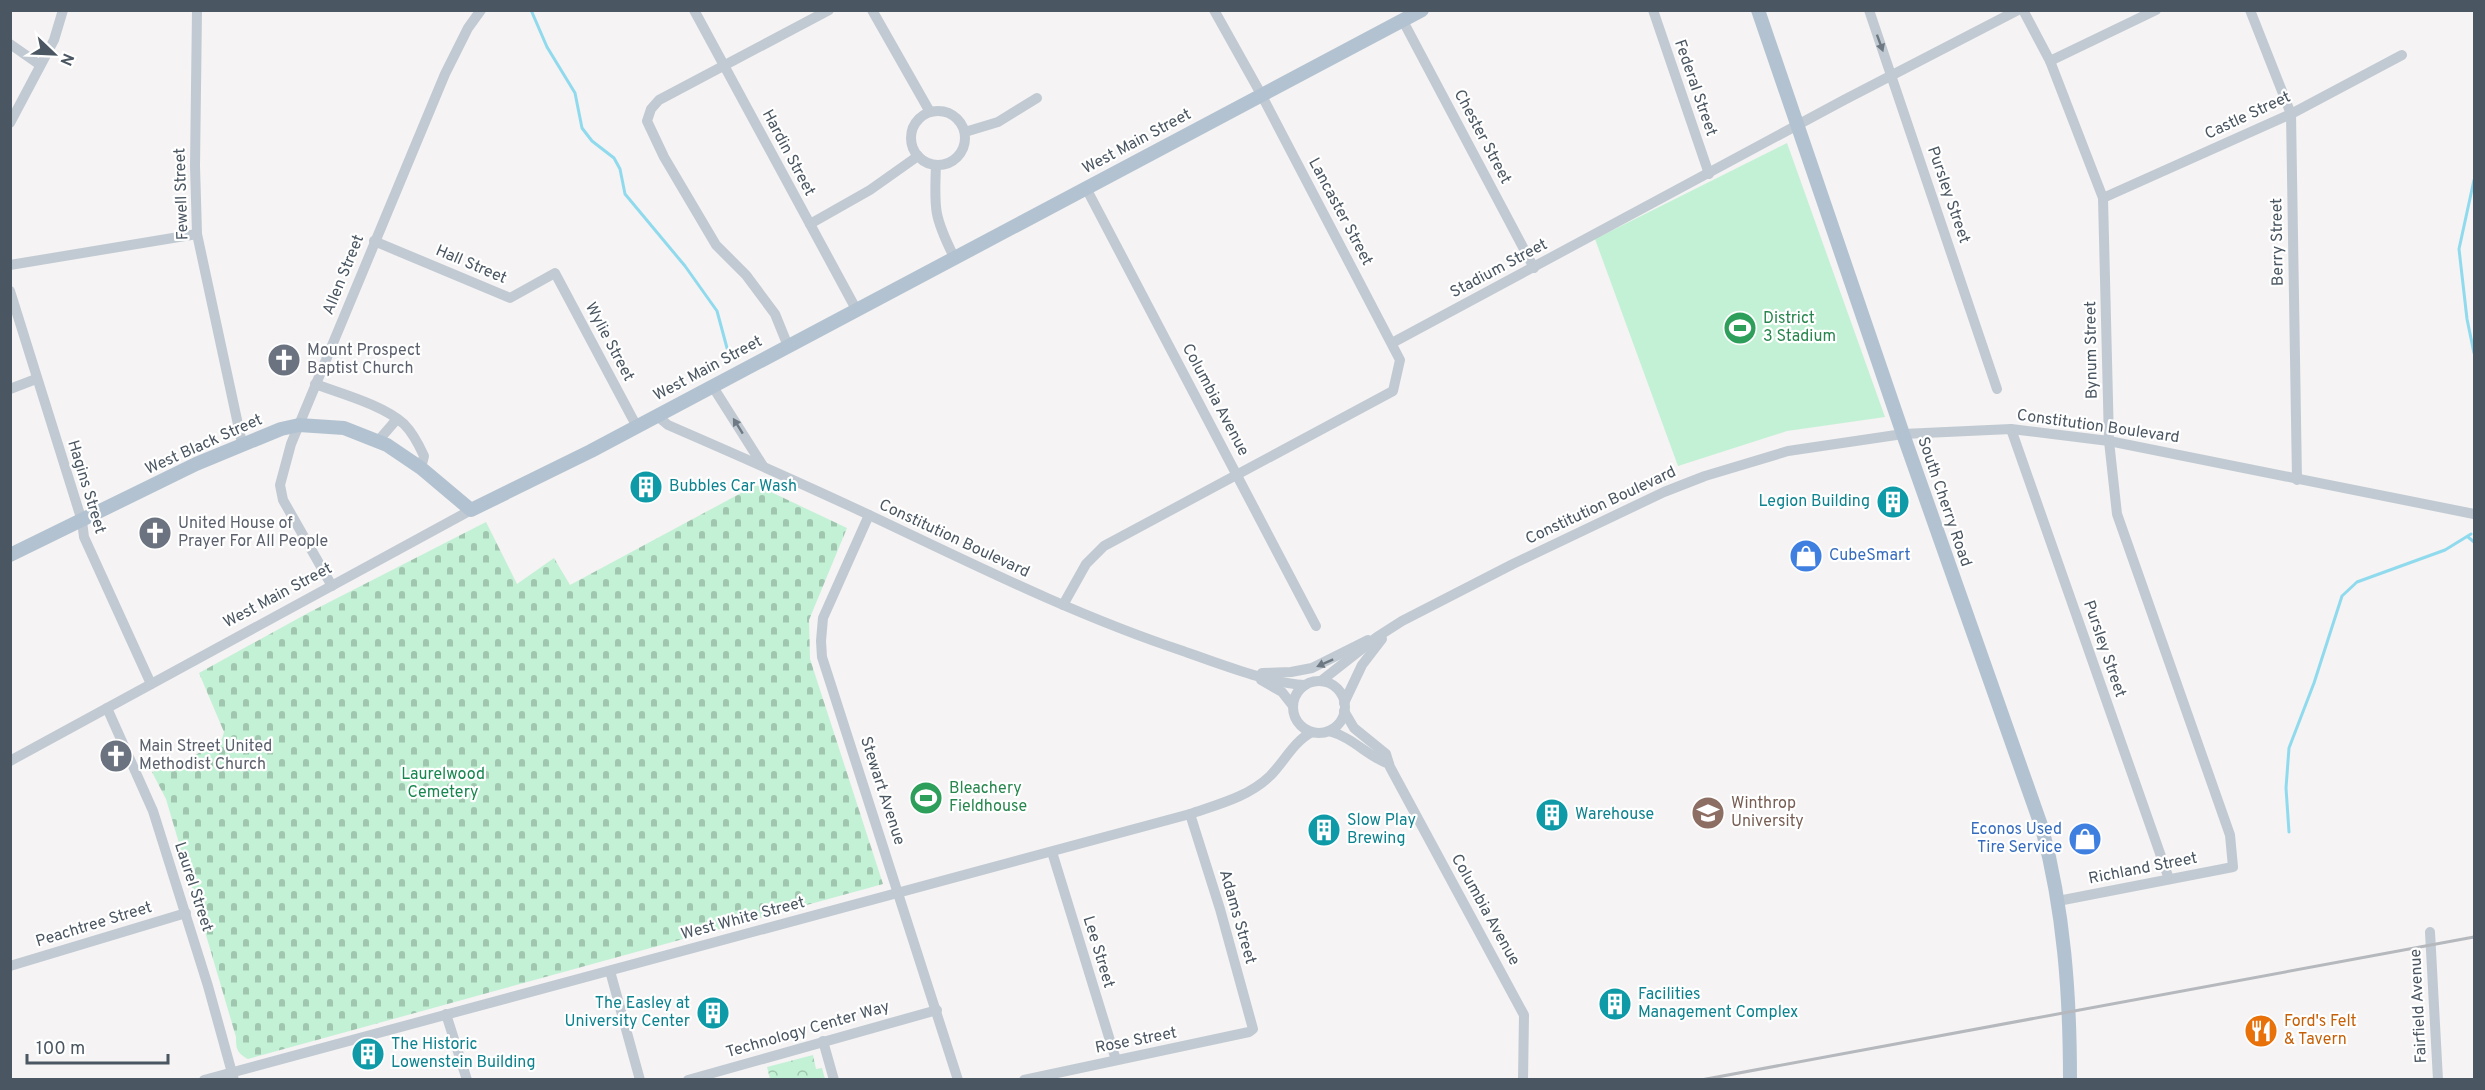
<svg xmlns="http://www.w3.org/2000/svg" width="2485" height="1090" font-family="Overpass,sans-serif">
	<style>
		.green { fill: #c3f1d5 }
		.cemetery { fill: url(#cemetery-stones) }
		.park { fill: url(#park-crowns) }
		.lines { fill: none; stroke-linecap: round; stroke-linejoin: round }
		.stream { stroke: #90daee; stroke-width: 3 }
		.minor { stroke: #c1cad2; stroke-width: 10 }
		.major { stroke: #b3c2d1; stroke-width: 14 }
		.rail { stroke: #b5b8bd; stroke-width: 3 }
		.oneway { fill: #6e7983 }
		.labels { text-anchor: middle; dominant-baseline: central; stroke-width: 4.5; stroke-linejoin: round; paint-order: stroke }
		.street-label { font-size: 16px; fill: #4a5661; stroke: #fff }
		.leisure-label { font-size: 16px; fill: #27864d; stroke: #fff; text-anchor: start }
		.worship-label { font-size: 16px; fill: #5b616d; stroke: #fff; text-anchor: start }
		.culture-label { font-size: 16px; fill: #0d838f; stroke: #fff; text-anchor: start }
		.shop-label { font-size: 16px; fill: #366cbe; stroke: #fff; text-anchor: start }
		.park-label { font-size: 16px; fill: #17864f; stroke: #fff }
		.education-label { font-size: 16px; fill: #785e54; stroke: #fff; text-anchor: start }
		.food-label { font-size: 16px; fill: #c56008; stroke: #fff; text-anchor: start }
	</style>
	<defs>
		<pattern id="cemetery-stones" width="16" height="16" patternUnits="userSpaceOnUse" patternTransform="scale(1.5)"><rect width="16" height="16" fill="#c3f1d5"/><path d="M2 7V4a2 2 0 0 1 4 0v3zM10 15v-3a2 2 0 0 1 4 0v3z" fill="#a0c6b0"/></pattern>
		<pattern id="park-crowns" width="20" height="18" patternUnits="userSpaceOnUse" patternTransform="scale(1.5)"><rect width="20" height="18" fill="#c3f1d5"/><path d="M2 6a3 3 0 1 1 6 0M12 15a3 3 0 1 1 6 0" fill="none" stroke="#a0c6b0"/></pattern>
	</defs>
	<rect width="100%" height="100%" fill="#f5f3f3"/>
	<path class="green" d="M1787,143L1885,417L1787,431L1678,466L1595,239Z"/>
	<path class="cemetery" d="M756,485L847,528L809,620L810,659L883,884L248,1059C237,1053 236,1049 236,1037L166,799L152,772L192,757L222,739L224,732L199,673L308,613L486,522L517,584L554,558L570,585Z"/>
	<path class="park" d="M813,1055L816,1069L822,1068L825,1079H770L767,1067Z"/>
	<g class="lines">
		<g class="stream">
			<path d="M531,10L547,47L575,93L582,128L592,141L614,158L620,169L625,194L685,266L717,311L727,348"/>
			<path d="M2474,180L2459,249L2467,319L2474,353"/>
			<path d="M2468,537L2474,542"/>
			<path d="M2289,832L2286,788L2289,748L2314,683L2342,596L2357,582L2445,550L2471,534"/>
		</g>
		<g class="minor">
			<path d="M197,10L195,166L197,234L242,443"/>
			<path d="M694,10L856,309"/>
			<path d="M872,10L930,112"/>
			<path d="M1653,10L1709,174"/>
			<path d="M1869,10L1997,389"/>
			<path d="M2023,10L2050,61L2103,198L2109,441L2117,514L2230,835L2233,867L2058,901"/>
			<path d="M2250,10L2291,114L2297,480"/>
			<path d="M1403,21L1534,268"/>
			<path d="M10,44L40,65"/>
			<path d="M2050,61L2156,10"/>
			<circle cx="938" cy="138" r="27"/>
			<path d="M10,123L54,40L63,10"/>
			<path d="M965,132L998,122L1037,98"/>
			<path d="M936,165C934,209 934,217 954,257"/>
			<path d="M1086,188L1316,626"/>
			<path d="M2103,198L2291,114L2402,55"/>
			<path d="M810,224L870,190L918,156"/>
			<path d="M374,241L510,298L555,273L636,425"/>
			<path d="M10,265L197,234"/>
			<path d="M10,291L82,521L84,537L151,684"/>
			<path d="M1392,343L1844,100L2018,10"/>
			<path d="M788,346L775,314L746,275L716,245L664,157L647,121L651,109L659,100L829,10"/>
			<path d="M315,384C342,394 383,405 404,424C413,433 419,445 424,456L421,468"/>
			<path d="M713,387L763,466"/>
			<path d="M10,389L36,379"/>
			<path d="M656,415L668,425C735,454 801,483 867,514C971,563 1074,615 1183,651C1217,663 1271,684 1305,685"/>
			<path d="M2011,429L2169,879"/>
			<path d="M378,441L397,419"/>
			<path d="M869,515L823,618L821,641L822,657L958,1080"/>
			<path d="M332,586L283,500L280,485L291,444L445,74L468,28L481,10"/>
			<path d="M1063,605L1086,564L1104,546L1393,391L1400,360L1261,94L1214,10"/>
			<path d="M1262,673L1291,672L1312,668L1368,640"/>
			<path d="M1261,680L1282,692L1293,706"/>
			<path d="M1321,681L1377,637L1402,621L1513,564L1664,492L1705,476L1788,451L1903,434L2011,429L2109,441L2474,514"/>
			<circle cx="1319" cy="707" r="26"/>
			<path d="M1344,703L1362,665L1382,639"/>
			<path d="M107,708L153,811L208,986L234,1080"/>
			<path d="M1344,711L1354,728L1386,754L1390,767L1524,1015L1523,1080"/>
			<path d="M1329,731C1354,738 1367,756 1389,764"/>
			<path d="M10,761L471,510"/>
			<path d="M1052,852L1116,1060"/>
			<path d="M2430,932L2438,1080"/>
			<path d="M10,966L186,913"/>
			<path d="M610,971L640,1080"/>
			<path d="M446,1014L467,1080"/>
			<path d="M823,1041L834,1080"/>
			<path d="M204,1080L1190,814C1219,804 1248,797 1270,776C1284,762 1294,741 1312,732"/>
			<path d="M688,1080L937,1010"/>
			<path d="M1024,1080L1249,1032L1253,1029L1220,909L1190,814"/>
		</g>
		<g class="major">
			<path d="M1758,10L1903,434L2042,828C2064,911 2070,994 2070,1080"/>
			<path d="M10,555L196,464L281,429L299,425L344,428L387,445L421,468L471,510L591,451L1422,10"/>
		</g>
		<path class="rail" d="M1701,1080L2474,937"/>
	</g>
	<defs><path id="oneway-solid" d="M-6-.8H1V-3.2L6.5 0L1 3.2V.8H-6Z" transform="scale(1.5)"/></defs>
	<g class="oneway">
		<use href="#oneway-solid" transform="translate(1880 43) rotate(70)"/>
		<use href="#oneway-solid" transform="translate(738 426) rotate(-122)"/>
		<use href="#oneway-solid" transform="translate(1325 663) rotate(156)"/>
	</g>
	<defs>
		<symbol id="stadium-disc" viewBox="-11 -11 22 22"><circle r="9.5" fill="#2e9e5b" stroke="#fff"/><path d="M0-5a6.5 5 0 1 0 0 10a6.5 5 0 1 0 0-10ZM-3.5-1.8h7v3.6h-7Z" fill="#fff"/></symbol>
		<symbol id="church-disc" viewBox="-11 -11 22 22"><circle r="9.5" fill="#6b7280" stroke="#fff"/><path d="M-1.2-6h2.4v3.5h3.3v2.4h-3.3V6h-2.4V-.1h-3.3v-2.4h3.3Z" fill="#fff"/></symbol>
		<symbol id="building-disc" viewBox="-11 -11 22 22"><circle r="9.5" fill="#0f9aa8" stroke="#fff"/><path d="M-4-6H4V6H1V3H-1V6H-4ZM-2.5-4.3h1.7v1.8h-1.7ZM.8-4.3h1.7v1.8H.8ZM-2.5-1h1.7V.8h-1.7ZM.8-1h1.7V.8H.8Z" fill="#fff"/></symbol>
		<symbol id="shop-disc" viewBox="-11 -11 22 22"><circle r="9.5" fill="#3f7fe0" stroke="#fff"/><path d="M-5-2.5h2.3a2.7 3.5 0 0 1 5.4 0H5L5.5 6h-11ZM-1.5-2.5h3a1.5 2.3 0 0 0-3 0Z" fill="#fff"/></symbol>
		<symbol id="university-disc" viewBox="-11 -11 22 22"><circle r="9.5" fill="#8d6e63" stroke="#fff"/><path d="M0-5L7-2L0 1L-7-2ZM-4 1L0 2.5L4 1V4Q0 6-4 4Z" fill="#fff"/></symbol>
		<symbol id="restaurant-disc" viewBox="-11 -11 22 22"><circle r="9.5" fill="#e8710a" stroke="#fff"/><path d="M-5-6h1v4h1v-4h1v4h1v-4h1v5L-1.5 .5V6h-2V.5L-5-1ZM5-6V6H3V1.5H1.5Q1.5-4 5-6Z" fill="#fff"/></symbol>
	</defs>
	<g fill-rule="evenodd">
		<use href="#stadium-disc" x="1721" y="309" width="38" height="38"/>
		<use href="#church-disc" x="265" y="341" width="38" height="38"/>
		<use href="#building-disc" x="627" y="468" width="38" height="38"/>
		<use href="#building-disc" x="1874" y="483" width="38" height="38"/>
		<use href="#church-disc" x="136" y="514" width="38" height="38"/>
		<use href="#shop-disc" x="1787" y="537" width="38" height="38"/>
		<use href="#church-disc" x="97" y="737" width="38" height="38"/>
		<use href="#stadium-disc" x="907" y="779" width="38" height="38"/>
		<use href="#university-disc" x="1689" y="794" width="38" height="38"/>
		<use href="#building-disc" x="1533" y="796" width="38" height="38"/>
		<use href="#building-disc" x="1305" y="811" width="38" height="38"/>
		<use href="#shop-disc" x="2066" y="820" width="38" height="38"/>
		<use href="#building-disc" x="1596" y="985" width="38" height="38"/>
		<use href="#building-disc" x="694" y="994" width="38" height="38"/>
		<use href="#restaurant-disc" x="2242" y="1012" width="38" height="38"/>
		<use href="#building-disc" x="349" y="1035" width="38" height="38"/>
	</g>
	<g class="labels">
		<g class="street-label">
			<text transform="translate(1695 88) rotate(71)">Federal Street</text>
			<text transform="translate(2248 116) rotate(-25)">Castle Street</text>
			<text transform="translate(1482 137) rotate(62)">Chester Street</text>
			<text transform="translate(1137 142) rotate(-28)">West Main Street</text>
			<text transform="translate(788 153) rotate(62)">Hardin Street</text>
			<text transform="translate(182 194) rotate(-92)">Fewell Street</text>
			<text transform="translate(1948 195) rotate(71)">Pursley Street</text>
			<text transform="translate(1340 212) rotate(62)">Lancaster Street</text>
			<text transform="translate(2278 242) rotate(-91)">Berry Street</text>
			<text transform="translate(471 265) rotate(23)">Hall Street</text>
			<text transform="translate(1499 269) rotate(-28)">Stadium Street</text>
			<text transform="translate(344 275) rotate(-68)">Allen Street</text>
			<text transform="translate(609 342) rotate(62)">Wylie Street</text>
			<text transform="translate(2092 350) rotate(-91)">Bynum Street</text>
			<text transform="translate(708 369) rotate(-28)">West Main Street</text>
			<text transform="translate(1215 400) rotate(62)">Columbia Avenue</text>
			<text transform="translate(2098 427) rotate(8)">Constitution Boulevard</text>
			<text transform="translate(204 445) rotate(-24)">West Black Street</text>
			<text transform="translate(86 487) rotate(73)">Hagins Street</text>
			<text transform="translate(1944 502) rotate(71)">South Cherry Road</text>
			<text transform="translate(1601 506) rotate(-25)">Constitution Boulevard</text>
			<text transform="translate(954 539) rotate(25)">Constitution Boulevard</text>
			<text transform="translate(278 596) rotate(-28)">West Main Street</text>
			<text transform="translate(2104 649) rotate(71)">Pursley Street</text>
			<text transform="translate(882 791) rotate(72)">Stewart Avenue</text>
			<text transform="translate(2143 869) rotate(-11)">Richland Street</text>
			<text transform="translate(193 887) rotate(72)">Laurel Street</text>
			<text transform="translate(1485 910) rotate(61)">Columbia Avenue</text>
			<text transform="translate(1237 917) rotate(74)">Adams Street</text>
			<text transform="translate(743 919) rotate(-15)">West White Street</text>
			<text transform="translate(94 925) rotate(-17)">Peachtree Street</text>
			<text transform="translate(1098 952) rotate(73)">Lee Street</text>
			<text transform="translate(2419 1006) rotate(-93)">Fairfield Avenue</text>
			<text transform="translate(808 1030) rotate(-16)">Technology Center Way</text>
			<text transform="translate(1136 1041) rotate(-11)">Rose Street</text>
		</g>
		<g class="leisure-label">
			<text x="1763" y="319">District<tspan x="1763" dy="18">3 Stadium</tspan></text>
			<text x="949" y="789">Bleachery<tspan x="949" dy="18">Fieldhouse</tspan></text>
		</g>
		<g class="worship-label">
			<text x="307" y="351">Mount Prospect<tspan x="307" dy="18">Baptist Church</tspan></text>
			<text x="178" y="524">United House of<tspan x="178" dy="18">Prayer For All People</tspan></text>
			<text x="139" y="747">Main Street United<tspan x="139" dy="18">Methodist Church</tspan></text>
		</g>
		<g class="culture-label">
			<text x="669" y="487">Bubbles Car Wash</text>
			<text x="1870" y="502" text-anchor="end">Legion Building</text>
			<text x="1575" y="815">Warehouse</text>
			<text x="1347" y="821">Slow Play<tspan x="1347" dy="18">Brewing</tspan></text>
			<text x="1638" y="995">Facilities<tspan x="1638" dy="18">Management Complex</tspan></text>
			<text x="690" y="1004" text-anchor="end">The Easley at<tspan x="690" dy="18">University Center</tspan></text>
			<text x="391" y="1045">The Historic<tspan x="391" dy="18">Lowenstein Building</tspan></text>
		</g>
		<g class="shop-label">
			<text x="1829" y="556">CubeSmart</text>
			<text x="2062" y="830" text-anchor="end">Econos Used<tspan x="2062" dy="18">Tire Service</tspan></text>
		</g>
		<g class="park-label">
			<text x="443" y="775">Laurelwood<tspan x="443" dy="18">Cemetery</tspan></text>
		</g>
		<g class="education-label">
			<text x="1731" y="804">Winthrop<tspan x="1731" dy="18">University</tspan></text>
		</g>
		<g class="food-label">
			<text x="2284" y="1022">Ford's Felt<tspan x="2284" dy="18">&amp; Tavern</tspan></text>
		</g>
	</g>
	<rect width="2485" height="1090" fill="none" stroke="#4a5661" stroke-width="24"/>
	<g transform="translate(54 54) rotate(113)" stroke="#ffffff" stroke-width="4.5" paint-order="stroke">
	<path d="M0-4.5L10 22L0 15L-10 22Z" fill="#4a5661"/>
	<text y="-9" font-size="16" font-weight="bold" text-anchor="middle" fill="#4a5661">N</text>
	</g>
	<path d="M27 1054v9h141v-9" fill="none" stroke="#4a5661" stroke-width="3"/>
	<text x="36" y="1054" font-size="18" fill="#4a5661" stroke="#ffffff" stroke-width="4.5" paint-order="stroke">100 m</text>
</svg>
